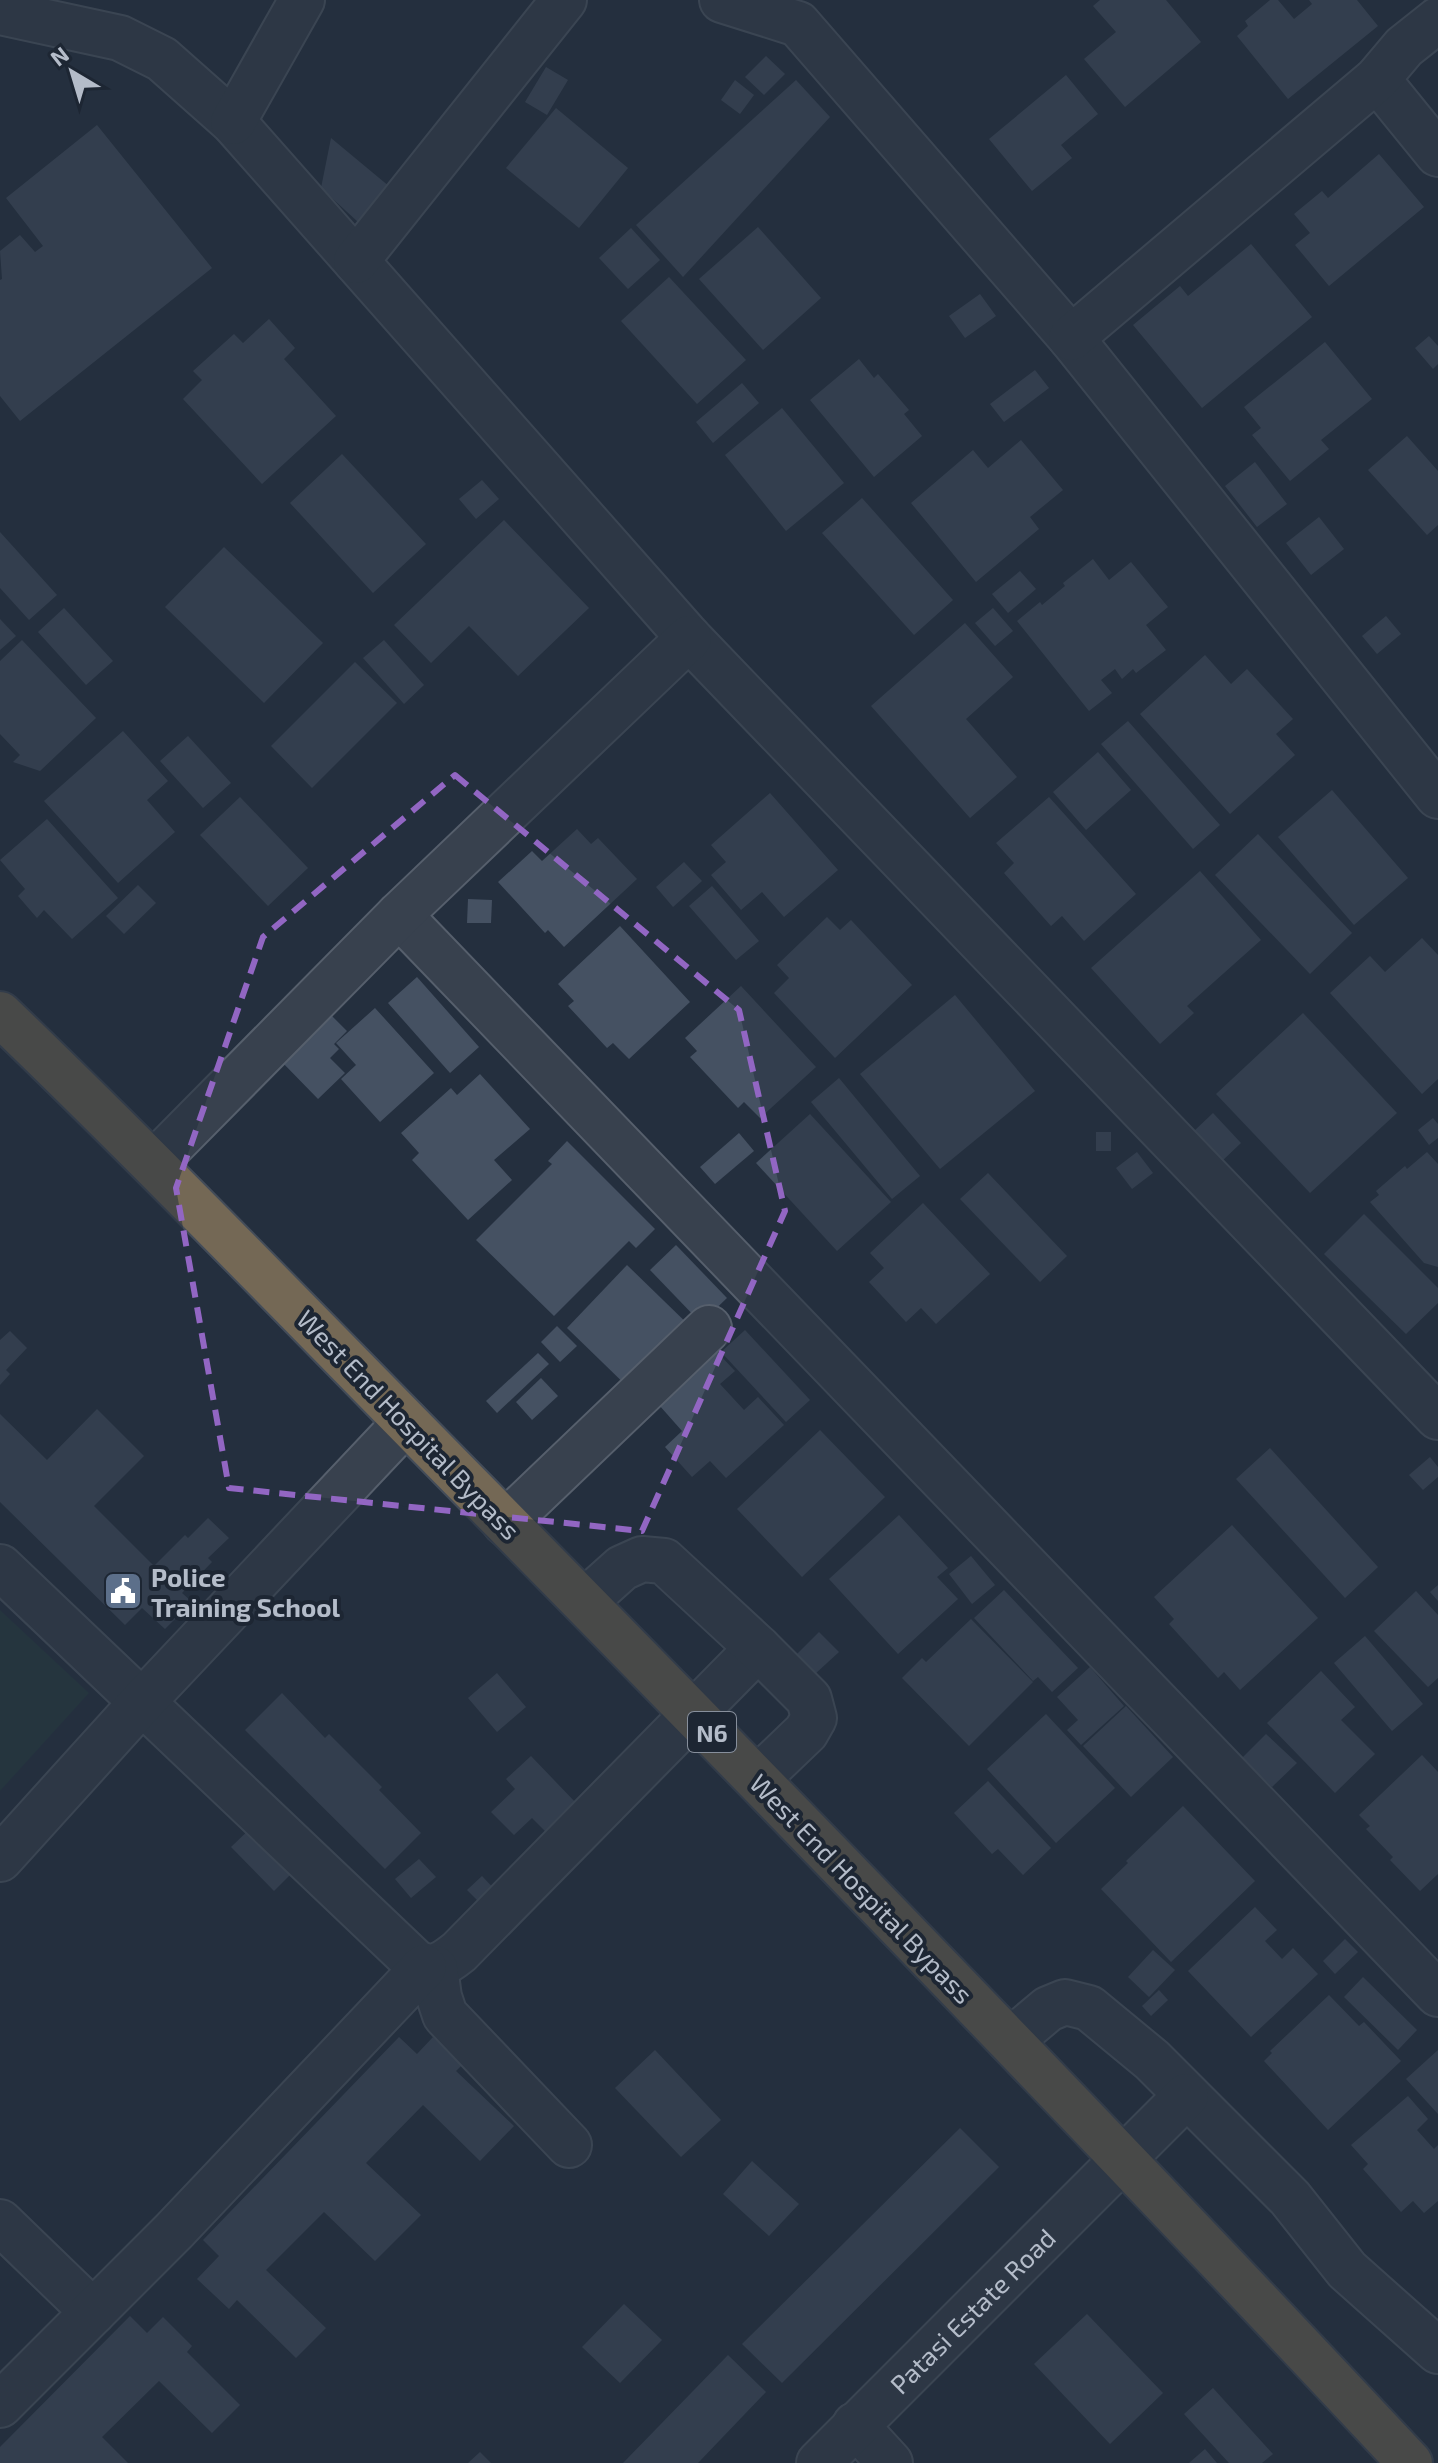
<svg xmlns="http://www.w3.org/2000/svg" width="1438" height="2463" font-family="'Exo 2',sans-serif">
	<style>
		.green { fill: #263c3f }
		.building { fill: #455162 }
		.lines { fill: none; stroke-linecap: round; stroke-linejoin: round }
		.minor-casing { stroke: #565f6c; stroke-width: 48 }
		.highway-casing { stroke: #434c59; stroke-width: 48 }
		.minor { stroke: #38414e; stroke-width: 44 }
		.highway { stroke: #746855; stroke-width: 44 }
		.marked { fill: none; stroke: #9266c3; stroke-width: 6; stroke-dasharray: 16 10; stroke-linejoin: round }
		.labels { text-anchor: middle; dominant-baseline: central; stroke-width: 8; stroke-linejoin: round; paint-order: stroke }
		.shield { fill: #1d2633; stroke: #878f9c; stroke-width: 2 }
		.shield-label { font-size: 24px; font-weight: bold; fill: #b4bcc9 }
		.street-label { font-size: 26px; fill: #b4bcc9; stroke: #1d2633 }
		.poi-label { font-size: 26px; font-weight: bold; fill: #b4bcc9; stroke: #1d2633; text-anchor: start }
	</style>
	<rect width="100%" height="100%" fill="#242f3e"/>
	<path class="green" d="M0,1610L89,1693L0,1791Z"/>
	<g class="building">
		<path d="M1100,0H1166L1201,42L1125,107L1084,59L1116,32L1093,6Z"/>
		<path d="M1270,0H1278L1294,19L1312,4L1309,0H1357L1378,26L1288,99L1237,36L1248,26L1245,21Z"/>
		<path d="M766,56L785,74L764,95L745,77Z"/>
		<path d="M546,67L568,80L547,115L525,102Z"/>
		<path d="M1066,75L1098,114L1061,145L1072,158L1032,191L989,139Z"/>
		<path d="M735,80L754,95L740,114L721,100Z"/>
		<path d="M796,80L830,117L683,277L636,225Z"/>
		<path d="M556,108L628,168L579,228L506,168Z"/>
		<path d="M97,125L212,268L20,421L0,396V280L2,279L0,251L20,235L35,252L43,246L6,198Z"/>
		<path d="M331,138L390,187L358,222L321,188Z"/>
		<path d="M1379,154L1424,207L1329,286L1295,245L1310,233L1294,214L1322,191L1328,198Z"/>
		<path d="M758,227L821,298L763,350L699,279Z"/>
		<path d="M631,228L660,260L628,289L599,258Z"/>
		<path d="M1251,244L1312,317L1202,408L1133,325L1180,286L1188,296Z"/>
		<path d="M669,277L746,360L697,404L621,321Z"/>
		<path d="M980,294L996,316L965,338L949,316Z"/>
		<path d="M269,319L295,348L284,359L336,416L262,484L183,399L202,380L193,371L234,334L243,343Z"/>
		<path d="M1429,336L1438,346V364L1433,369L1415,348Z"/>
		<path d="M1325,342L1372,399L1321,440L1329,449L1290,481L1252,435L1261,428L1244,407Z"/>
		<path d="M859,359L874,378L878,374L909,410L904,414L922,436L874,477L810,400Z"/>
		<path d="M1035,370L1049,388L1004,422L990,404Z"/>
		<path d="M742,383L759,403L713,443L696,422Z"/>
		<path d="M782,408L844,483L786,531L725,455Z"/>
		<path d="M1407,436L1438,471V525L1427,535L1368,470Z"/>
		<path d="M1021,440L1063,490L1030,517L1039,529L976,582L911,503L973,450L988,468Z"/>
		<path d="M342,454L426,544L373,593L290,503Z"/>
		<path d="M1255,462L1287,504L1257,527L1225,486Z"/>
		<path d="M482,480L499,499L476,519L459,499Z"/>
		<path d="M862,498L953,600L914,635L822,533Z"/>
		<path d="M1319,517L1344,549L1311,575L1286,543Z"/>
		<path d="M504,520L589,608L518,676L469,626L431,663L394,625Z"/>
		<path d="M0,532L57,595L29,620L0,588Z"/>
		<path d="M224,547L323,643L264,703L165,607Z"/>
		<path d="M1093,559L1109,580L1131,562L1168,607L1146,625L1166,650L1136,673L1133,669L1122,679L1115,669L1101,680L1112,693L1089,711L1017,621L1040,602L1042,605L1065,586L1063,583Z"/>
		<path d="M1020,571L1036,589L1008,613L992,594Z"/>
		<path d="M64,608L113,661L86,685L38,632Z"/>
		<path d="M993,608L1013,631L995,646L975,623Z"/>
		<path d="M1386,616L1401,634L1377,654L1362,636Z"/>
		<path d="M0,619L16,636L0,650Z"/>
		<path d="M965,623L1013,677L966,719L1017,777L970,818L871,706Z"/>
		<path d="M22,640L96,718L40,771L13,762L20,755L0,734V661Z"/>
		<path d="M384,640L424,685L404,704L363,658Z"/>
		<path d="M1205,655L1231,684L1247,669L1293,719L1276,734L1295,755L1230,814L1140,714Z"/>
		<path d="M355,662L397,703L312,788L271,746Z"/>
		<path d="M1128,721L1220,825L1193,849L1101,744Z"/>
		<path d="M123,731L168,781L147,800L175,832L118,883L44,801Z"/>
		<path d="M188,736L231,783L203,808L160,761Z"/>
		<path d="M1098,752L1131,790L1086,830L1053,792Z"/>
		<path d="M1332,790L1408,878L1354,925L1278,837Z"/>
		<path d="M770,793L838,870L784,917L762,892L741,910L711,875L726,862L711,845Z"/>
		<path d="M240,797L308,868L268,906L200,835Z"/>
		<path d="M1049,797L1136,894L1084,941L1062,916L1051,926L1004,873L1014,863L996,843Z"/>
		<path d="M47,819L118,898L72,939L44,910L37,918L18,896L25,889L0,860Z"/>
		<path d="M577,829L591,844L598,838L637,879L564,947L548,930L545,933L498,882L532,851L542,861Z"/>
		<path d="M1258,834L1352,933L1310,974L1215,875Z"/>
		<path d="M684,862L702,881L673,907L656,887Z"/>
		<path d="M1200,871L1261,940L1187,1006L1194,1013L1160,1044L1091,968Z"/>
		<path d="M138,885L156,903L124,934L106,916Z"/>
		<path d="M712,886L759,941L736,960L689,906Z"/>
		<path d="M468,899L492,900L491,923H467Z"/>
		<path d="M827,917L840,930L851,920L912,985L835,1058L774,993L789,978L777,965Z"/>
		<path d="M620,926L690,1002L629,1059L613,1043L607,1048L568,1006L574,1001L558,984Z"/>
		<path d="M1422,938L1438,955V1079L1422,1094L1330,993L1370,956L1385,972Z"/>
		<path d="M417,977L479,1047L450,1073L388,1003Z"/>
		<path d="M741,986L816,1067L760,1118L744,1102L738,1108L690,1057L697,1051L685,1038Z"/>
		<path d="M955,995L1035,1091L940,1169L860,1074Z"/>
		<path d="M375,1008L434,1073L380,1122L341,1079L356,1065L336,1043Z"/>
		<path d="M1303,1013L1397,1113L1310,1193L1216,1094Z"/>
		<path d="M330,1014L347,1031L334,1044L339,1049L330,1058L345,1073L318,1099L281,1061Z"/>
		<path d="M480,1074L530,1129L494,1160L512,1180L468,1220L412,1160L419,1153L401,1133L451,1088L457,1095Z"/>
		<path d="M839,1078L920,1176L892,1199L811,1102Z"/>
		<path d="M1213,1113L1241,1143L1221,1162L1193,1132Z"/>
		<path d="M810,1114L891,1202L837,1251L756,1163Z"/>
		<path d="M1433,1118L1438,1124V1138L1429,1145L1418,1130Z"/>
		<rect x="1096" y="1132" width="15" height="19"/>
		<path d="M739,1133L754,1151L715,1184L700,1167Z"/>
		<path d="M567,1141L655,1229L636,1248L629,1241L554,1316L476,1240L552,1164L548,1161Z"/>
		<path d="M1137,1152L1153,1173L1132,1189L1116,1168Z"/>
		<path d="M1427,1152L1438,1164V1267L1424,1263L1370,1202L1379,1195L1376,1191L1405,1166L1407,1169Z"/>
		<path d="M988,1173L1067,1256L1040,1282L960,1199Z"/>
		<path d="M923,1203L990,1274L936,1324L921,1308L906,1322L869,1282L884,1268L870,1253Z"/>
		<path d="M1364,1214L1438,1288V1303L1406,1334L1324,1254Z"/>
		<path d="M676,1245L727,1298L701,1323L650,1270Z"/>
		<path d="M627,1265L697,1333L636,1395L567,1328Z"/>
		<path d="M557,1326L577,1346L560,1362L541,1342Z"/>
		<path d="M745,1330L810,1400L786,1422L721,1352Z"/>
		<path d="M10,1331L27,1348L6,1370L10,1374L0,1385V1340Z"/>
		<path d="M717,1352L735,1371L720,1384L744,1410L758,1397L784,1425L726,1478L710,1461L692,1477L665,1447L682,1431L659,1405Z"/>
		<path d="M538,1353L549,1364L497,1413L486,1401Z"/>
		<path d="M541,1378L558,1396L532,1420L516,1402Z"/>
		<path d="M97,1409L144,1456L94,1506L154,1566L185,1535L188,1538L208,1518L229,1538L208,1558L212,1562L182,1593L192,1602L165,1629L142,1608L125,1625L0,1502V1414L47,1460Z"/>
		<path d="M820,1430L885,1497L802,1577L737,1509Z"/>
		<path d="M1270,1448L1378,1567L1345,1598L1236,1479Z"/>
		<path d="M1430,1457L1438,1467V1477L1423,1490L1409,1475Z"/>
		<path d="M899,1515L948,1568L937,1577L958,1599L898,1654L829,1579Z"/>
		<path d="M1232,1525L1318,1618L1240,1690L1224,1672L1218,1678L1169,1624L1174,1619L1154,1597Z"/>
		<path d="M971,1556L995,1585L972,1604L949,1574Z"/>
		<path d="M1438,1585V1601L1430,1592Z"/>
		<path d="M1004,1590L1078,1668L1052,1692L1038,1677L1033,1681L974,1618Z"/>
		<path d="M1416,1591L1438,1615V1678L1428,1687L1374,1631Z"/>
		<path d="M971,1619L1033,1682L969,1746L902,1678L922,1658L926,1662Z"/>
		<path d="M819,1632L839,1652L815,1674L796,1655Z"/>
		<path d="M1365,1636L1423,1704L1392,1731L1334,1663Z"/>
		<path d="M1090,1667L1124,1706L1081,1745L1067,1730L1078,1720L1057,1697Z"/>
		<path d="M1321,1671L1355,1707L1341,1720L1375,1754L1335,1793L1267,1723Z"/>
		<path d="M497,1673L526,1707L497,1732L468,1698Z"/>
		<path d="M282,1693L325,1738L329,1734L382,1787L379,1790L421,1833L385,1869L245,1730Z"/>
		<path d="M1126,1706L1173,1757L1131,1797L1083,1746Z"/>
		<path d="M1046,1714L1115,1788L1056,1843L987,1769Z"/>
		<path d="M1266,1734L1297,1763L1272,1787L1242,1758Z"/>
		<path d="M1422,1755L1438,1772V1874L1420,1891L1390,1860L1393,1857L1366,1829L1370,1826L1359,1815Z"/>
		<path d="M531,1756L577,1804L547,1833L532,1818L514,1835L491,1812L515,1789L506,1779Z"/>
		<path d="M988,1781L1051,1848L1023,1875L998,1849L992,1854L954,1813Z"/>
		<path d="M1183,1806L1255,1881L1171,1962L1101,1889L1128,1863L1126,1861Z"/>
		<path d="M257,1822L299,1866L274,1891L231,1847Z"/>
		<path d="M419,1859L436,1877L411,1898L395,1879Z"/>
		<path d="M482,1876L498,1893L484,1907L467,1890Z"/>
		<path d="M1255,1907L1277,1930L1265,1941L1282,1959L1293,1948L1318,1974L1251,2037L1188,1971Z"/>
		<path d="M1345,1939L1358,1952L1335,1974L1323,1961Z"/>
		<path d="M1153,1950L1175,1970L1149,1997L1128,1977Z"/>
		<path d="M1363,1977L1417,2030L1398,2050L1344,1997Z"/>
		<path d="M1159,1990L1168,2000L1151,2016L1142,2006Z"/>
		<path d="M1329,1995L1359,2026L1364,2022L1401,2061L1328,2130L1264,2061L1272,2053L1270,2051Z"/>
		<path d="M399,2037L417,2054L433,2037L462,2065L456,2071L514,2126L480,2161L423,2105L366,2163L421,2215L375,2261L324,2212L266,2270L326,2328L296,2358L237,2300L229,2309L197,2279L219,2256L203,2240Z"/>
		<path d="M655,2050L721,2120L681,2157L615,2088Z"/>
		<path d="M1438,2050V2114L1406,2079Z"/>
		<path d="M1408,2096L1428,2119L1417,2130L1434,2149L1438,2145V2201L1424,2213L1413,2201L1401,2212L1363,2169L1368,2164L1351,2145Z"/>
		<path d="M960,2128L999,2167L782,2383L742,2344Z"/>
		<path d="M752,2161L799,2204L769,2236L723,2194Z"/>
		<path d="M624,2304L662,2340L620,2383L582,2347Z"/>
		<path d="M1087,2314L1163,2393L1110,2444L1034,2364Z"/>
		<path d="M130,2316L147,2333L163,2317L192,2346L187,2352L240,2405L212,2433L159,2381L102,2437L128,2463H0V2447Z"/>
		<path d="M728,2355L766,2392L698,2463H623Z"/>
		<path d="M1213,2388L1273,2454L1262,2463H1229L1184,2414Z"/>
		<path d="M1205,2449L1217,2463H1189Z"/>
		<path d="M480,2452L491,2463H468Z"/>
	</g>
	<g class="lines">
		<defs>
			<g id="minor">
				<path d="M722,0L798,24L1071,338L1438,796"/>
				<path d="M0,12L120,38L162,59L233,122L689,638L1438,1417"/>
				<path d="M1377,79L1438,154"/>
				<path d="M233,122L302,0"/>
				<path d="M356,261L564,0"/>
				<path d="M1071,338L1377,79L1404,47L1438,20"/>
				<path d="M399,915L1438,1994"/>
				<path d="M154,1163L399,915L689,638"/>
				<path d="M505,1523L709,1328"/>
				<path d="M0,1567L415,1962C433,1972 444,1964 459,1952L758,1648"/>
				<path d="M584,1602L622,1568L642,1559L664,1561L758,1648L809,1699L814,1718L806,1732L757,1779"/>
				<path d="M0,1859L143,1701L406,1422"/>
				<path d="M435,1968L439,1997L445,2015L569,2145"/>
				<path d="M1010,2041L1048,2009L1065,2002L1089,2008L1152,2060L1290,2198L1347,2270L1438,2351"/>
				<path d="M0,2222L93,2312"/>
				<path d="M0,2405L174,2231L424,1967"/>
				<path d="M855,2425L890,2463"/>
				<path id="s1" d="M819,2463L1186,2096"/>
			</g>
			<path id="highway" d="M0,1014C166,1174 325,1340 487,1504C798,1820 1107,2139 1410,2463"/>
		</defs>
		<use href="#minor" class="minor-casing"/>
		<use href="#highway" class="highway-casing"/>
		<use href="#minor" class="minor"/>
		<use href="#highway" class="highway"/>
	</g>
	<path d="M0 0H1438V2463H0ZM455,775L739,1010L785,1211L642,1531L229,1488L176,1188L263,937Z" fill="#242f3e" fill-opacity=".55" fill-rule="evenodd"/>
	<path class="marked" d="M455,775L739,1010L785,1211L642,1531L229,1488L176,1188L263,937Z"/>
	<defs>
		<symbol id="civic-square" viewBox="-11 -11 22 22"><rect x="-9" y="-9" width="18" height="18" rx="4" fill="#5c6f8a" stroke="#1d2633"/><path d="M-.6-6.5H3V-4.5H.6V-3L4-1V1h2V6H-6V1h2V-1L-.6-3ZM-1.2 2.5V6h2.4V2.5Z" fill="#fff"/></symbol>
	</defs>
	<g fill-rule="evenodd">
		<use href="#civic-square" x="101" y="1569" width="44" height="44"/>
	</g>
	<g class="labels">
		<rect class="shield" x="688" y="1712" width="48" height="40" rx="6"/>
		<g class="shield-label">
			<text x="712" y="1732">N6</text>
		</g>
		<g class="street-label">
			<text transform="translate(409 1424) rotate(46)">West End Hospital Bypass</text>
			<text transform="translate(862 1888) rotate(46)">West End Hospital Bypass</text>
			<text stroke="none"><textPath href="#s1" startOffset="216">Patasi Estate Road</textPath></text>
		</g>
		<g class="poi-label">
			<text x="151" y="1576">Police<tspan x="151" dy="30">Training School</tspan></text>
		</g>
	</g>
	<g transform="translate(72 72) rotate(322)" stroke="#1d2633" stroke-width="6" paint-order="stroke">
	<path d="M0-6L14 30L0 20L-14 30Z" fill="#b4bcc9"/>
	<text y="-12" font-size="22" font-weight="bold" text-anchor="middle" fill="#b4bcc9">N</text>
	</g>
</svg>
